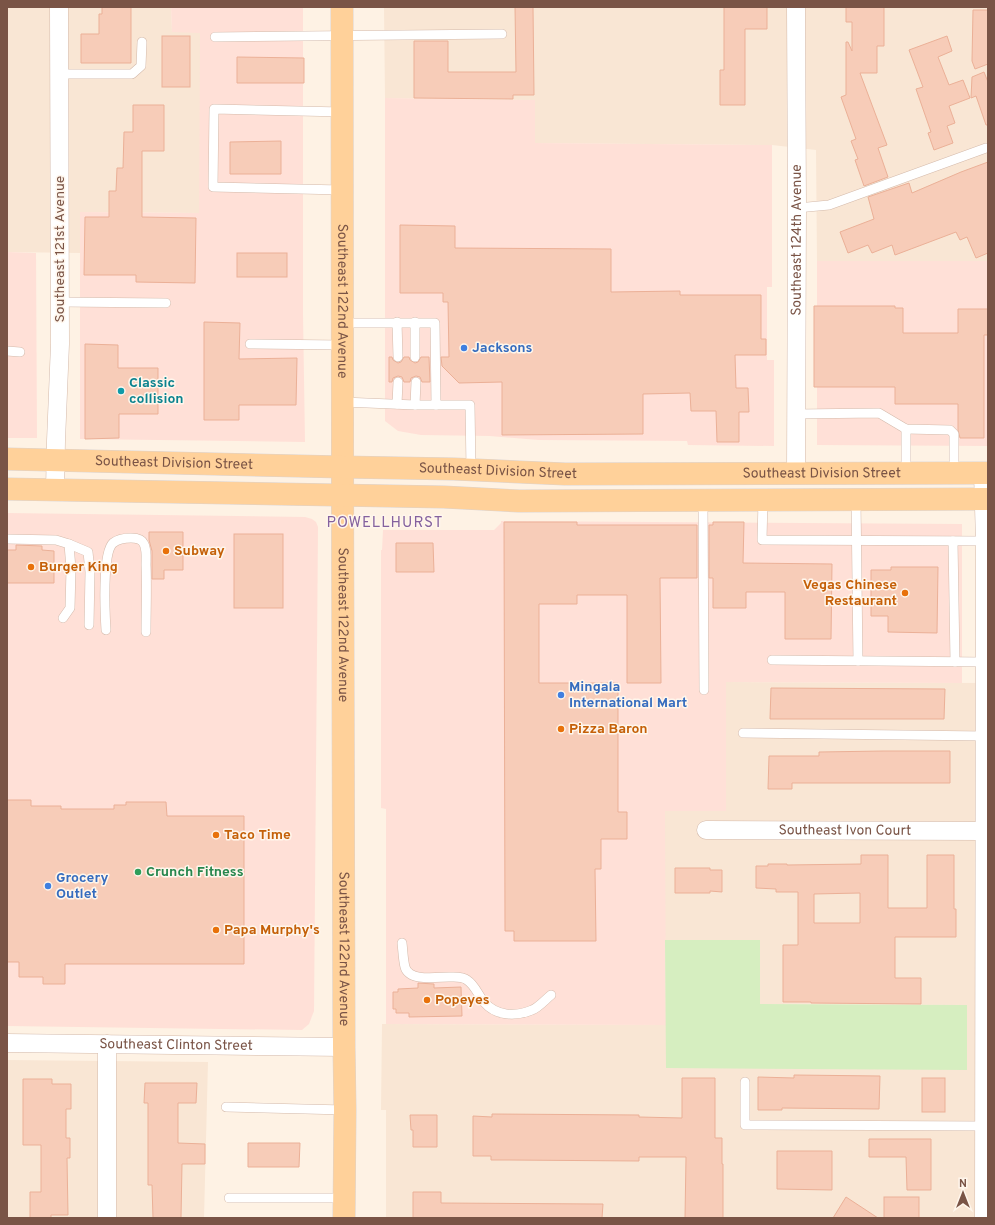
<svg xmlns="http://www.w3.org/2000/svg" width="995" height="1225" font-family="Overpass,sans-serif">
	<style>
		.residential { fill: #f9e6d4 }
		.commercial { fill: #ffe0d7 }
		.green { fill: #d6eec0 }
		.building { fill: #f7ccb8; stroke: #ebb097; fill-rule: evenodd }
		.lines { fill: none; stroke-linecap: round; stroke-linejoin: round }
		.lane-casing { stroke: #d4baab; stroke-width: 10 }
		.street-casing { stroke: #d4baab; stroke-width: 19 }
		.primary-casing { stroke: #dcd3cf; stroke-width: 23 }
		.lane { stroke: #fff; stroke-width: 9 }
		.street { stroke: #fff; stroke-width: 18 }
		.primary { stroke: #ffd19a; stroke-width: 22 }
		.shop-dot { fill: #3f7fe0; stroke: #fff6ec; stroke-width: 1.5 }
		.culture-dot { fill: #0f9aa8; stroke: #fff6ec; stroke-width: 1.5 }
		.food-dot { fill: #e8710a; stroke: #fff6ec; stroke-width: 1.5 }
		.leisure-dot { fill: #2e9e5b; stroke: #fff6ec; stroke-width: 1.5 }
		.labels { text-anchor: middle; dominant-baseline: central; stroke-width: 3; stroke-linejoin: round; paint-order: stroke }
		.street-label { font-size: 14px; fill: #7a5446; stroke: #fff6ec }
		.shop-label { font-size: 14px; font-weight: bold; fill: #366cbe; stroke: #fff6ec; text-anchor: start }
		.culture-label { font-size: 14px; font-weight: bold; fill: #0d838f; stroke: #fff6ec; text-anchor: start }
		.food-label { font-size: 14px; font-weight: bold; fill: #c56008; stroke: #fff6ec; text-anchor: start }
		.leisure-label { font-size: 14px; font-weight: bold; fill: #27864d; stroke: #fff6ec; text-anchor: start }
		.neighbourhood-label { font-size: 15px; letter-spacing: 1px; fill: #84619e; stroke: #fff6ec }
	</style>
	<rect width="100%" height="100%" fill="#fef2e4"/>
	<g class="residential">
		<path d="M7,7H171L172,32H200V213L80,212V253L7,252Z"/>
		<path d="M384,7H988V261H817L816,150L772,145L535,143V100L385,98Z"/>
		<path d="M726,682L988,683V1218H386V1110H381L382,1024L666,1025V1068L967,1005L760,1004V940H665V811H726Z"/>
		<path d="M7,1060L208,1062L204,1218H7Z"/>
	</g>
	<g class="commercial">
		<path d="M171,7H303V314L305,442L80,439V212L199,213L200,33L172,32Z"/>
		<path d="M385,98L535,100V143L772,145V287H767V360H774V446L688,445L687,441L539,440L490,436L421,435L398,431L385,421Z"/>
		<path d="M7,252L36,253L37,438H7Z"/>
		<path d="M817,261H988V446L817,445Z"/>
		<path d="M7,513L305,517L312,519L316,522L318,527L314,1011L309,1024L302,1030L7,1026Z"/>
		<path d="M501,521L962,524V683L726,682V811H665L666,1025L386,1024V809L381,808V550H382L383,530H494L501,523Z"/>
	</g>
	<path class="green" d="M665,940H760V1004L967,1005V1070L666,1068Z"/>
	<g class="building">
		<path d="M102,7H131V63H81V34H99V14H102Z"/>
		<path d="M515,7H533L534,95H513V99L414,98V41H448V72H516Z"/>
		<path d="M724,7H767V29H745V105H720V70H724Z"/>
		<path d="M846,7H884V46H877V73H860L887,145L878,148L888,177L864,186L855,160L858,159L851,141L856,139L841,97L846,95V42H848L852,51V22H846Z"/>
		<path d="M973,10H988V64L975,69L972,61Z"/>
		<rect x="162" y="36" width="28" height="51"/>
		<path d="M947,36L952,51L938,57L949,85L963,80L970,98L949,106L955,123L947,126L953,143L934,150L928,133L931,132L916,89L923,87L909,50Z"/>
		<path d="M237,57L304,58V83H237Z"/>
		<path d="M984,72L988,82V125H986L976,96L971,98L972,77Z"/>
		<path d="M133,105H164V151H142V217L196,218L195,283L136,282V275H84L85,217H109V191H116L117,168H123L124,132H133Z"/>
		<path d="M281,141V174H230V142Z"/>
		<path d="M988,162V253L976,258L967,237L960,240L956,232L895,255L892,245L872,253L868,245L848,253L840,232L874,219L868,197L909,183L912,193L961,172Z"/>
		<path d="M400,225L455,226V248L611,249V292L680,291V295H761V339H766V355H735L736,388H748L749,412H739V442H717L716,411H691L690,393L643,394V434L502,435V382L459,383L442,366L441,357H449L448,302H443V293H400Z"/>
		<rect x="237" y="253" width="50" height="24"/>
		<path d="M814,306H895V308H903V333H958V309H988V335H984V438H960L958,430V404H895V387H814Z"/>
		<path d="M204,322L240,323L239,359L297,358L296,405H239V420H204Z"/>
		<path d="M85,344L118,345V368H158V414H119V438L85,439Z"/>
		<path d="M389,357H392L393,360L398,363L401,362L404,357H409L410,360L415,363L418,362L421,357H429L430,382H422L420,377L416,376L411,378L410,382H404L402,377L398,376L393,378L392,382H389Z"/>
		<path d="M504,522H577V525H697V578H660L661,683H627V595H577V604H539V683H618V812H627V839H601V869H595L596,941H514V931H505Z"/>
		<path d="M713,522H744L743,563L832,564L831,639H785V592H746V608H713V578H709V525H713Z"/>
		<path d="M149,532H183V570H164V579H152V551L149,540Z"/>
		<rect x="234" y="534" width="49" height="74"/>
		<path d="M396,543H433L434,572H396Z"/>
		<path d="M16,545L42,546V550L54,551V583H7V550H16Z"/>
		<path d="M891,567H938L937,633L888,632V616H871V570H891Z"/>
		<path d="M771,688L945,689L944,719H770Z"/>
		<path d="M883,751H950V783H792V789H768L769,756H819V752Z"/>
		<path d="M7,800H31V806H61V809H114V805H126V802H166L167,816H244V964H65V984H43V977H19V962H7Z"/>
		<path d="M861,855H888V908H927V855H954V909H956V937H895V978H921V1004L811,1003V1002H783V945H798V892H776V889L756,888V866H768V864H787V865L861,864ZM860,893V923H814V894Z"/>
		<path d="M675,868H710V870H722V892L710,891V893H675Z"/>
		<path d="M418,983L434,984V988L461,987L462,1016L409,1017V1013H396V1009H393V992H398V989L418,988Z"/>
		<path d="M794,1075L880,1076L879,1109L782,1108V1110H758V1077L794,1078Z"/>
		<path d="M682,1078H715V1138H722V1164H723V1218H685L686,1157H639V1161L510,1160H491V1156H473V1116L492,1117V1114L639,1115V1117L682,1118Z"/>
		<rect x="922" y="1078" width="23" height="34"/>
		<path d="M23,1079H52V1084H71V1109H66V1138H70V1158H67L68,1215H51V1218H30V1192H41V1145H23Z"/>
		<path d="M145,1083H197L196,1103H178V1143L205,1144V1164H182L181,1218H153L152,1185H148V1103H144Z"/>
		<path d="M410,1115H437V1147H413V1130H411Z"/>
		<path d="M869,1139H931V1190H907L906,1157H869Z"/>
		<path d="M248,1143H300L299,1167H248Z"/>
		<path d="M777,1151H832V1190L777,1189Z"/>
		<path d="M413,1192H441V1203L597,1204H603L602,1218H413Z"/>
		<path d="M846,1197L878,1218H833Z"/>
		<rect x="884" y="1197" width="35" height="21"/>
	</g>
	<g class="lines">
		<defs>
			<g id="lane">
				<path d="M215,37L502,34"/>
				<path d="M59,74H132L141,66L142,42"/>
				<path d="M342,190L213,187L214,109L343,112"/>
				<path d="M797,208L829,205L986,148"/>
				<path d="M60,302L166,303"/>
				<path d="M397,322L398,357"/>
				<path d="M415,322V357"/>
				<path d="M343,323H435L436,405"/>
				<path d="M250,344L342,345"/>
				<path d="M7,351L20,352"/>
				<path d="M343,402L415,405H470L471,470"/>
				<path d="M397,404L398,382"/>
				<path d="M415,405L416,382"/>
				<path d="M796,414L879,413L906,429L950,430L954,434V473"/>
				<path d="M906,429V473"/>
				<path d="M703,500L704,690"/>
				<path d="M763,500L762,540L985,541L987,542"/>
				<path d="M856,500L858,661"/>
				<path d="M7,539L56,540L69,544L71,569L70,608L63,618"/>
				<path d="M953,541L955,662"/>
				<path d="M69,544L88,552L90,572L89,625"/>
				<path d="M106,630C105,614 102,553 113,543C118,539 125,538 131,538C136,538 142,539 144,544C147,550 146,558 146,565C147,587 146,610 146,632"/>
				<path d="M772,660L985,662"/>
				<path d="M743,733L985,736"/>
				<path d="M402,943C403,951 403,959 405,967C409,982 437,977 449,977C455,977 462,976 467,980C475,985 478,995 484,1002C496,1016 515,1017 532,1010C538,1008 545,1000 551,995"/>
				<path d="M745,1082V1125L984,1126"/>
				<path d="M226,1107L345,1110"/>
				<path d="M229,1198H344"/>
			</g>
			<g id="street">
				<path d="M983,473L985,541L984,1218"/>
				<path id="s1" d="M796,474L797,208L796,7"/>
				<path d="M55,490L56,441L60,344L59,7"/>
				<path id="s2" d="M706,830L985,831"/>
				<path id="s3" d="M7,1043L344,1047"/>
				<path d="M107,1044V1218"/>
			</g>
			<g id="primary">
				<path id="s4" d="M342,7C342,354 343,700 344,1047L345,1110L344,1218"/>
				<path id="s5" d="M7,459L343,467L454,469L565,474L988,473"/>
				<path d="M7,489L444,497L519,501L988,499"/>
			</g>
		</defs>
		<use href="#lane" class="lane-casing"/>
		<use href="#street" class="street-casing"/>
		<use href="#primary" class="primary-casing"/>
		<use href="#lane" class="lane"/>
		<use href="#street" class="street"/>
		<use href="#primary" class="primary"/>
	</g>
	<g class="shop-dot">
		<circle cx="464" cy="348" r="4"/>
		<circle cx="561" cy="695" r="4"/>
		<circle cx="48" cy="886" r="4"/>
	</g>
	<circle class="culture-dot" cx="121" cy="391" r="4"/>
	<g class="food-dot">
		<circle cx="166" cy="551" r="4"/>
		<circle cx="31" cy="567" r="4"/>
		<circle cx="905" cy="593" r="4"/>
		<circle cx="561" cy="729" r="4"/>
		<circle cx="216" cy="835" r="4"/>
		<circle cx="216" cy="930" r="4"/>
		<circle cx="427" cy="1000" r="4"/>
	</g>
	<circle class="leisure-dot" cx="138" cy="872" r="4"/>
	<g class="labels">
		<g class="street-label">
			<text stroke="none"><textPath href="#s1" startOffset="234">Southeast 124th Avenue</textPath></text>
			<text transform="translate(60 249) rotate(-90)">Southeast 121st Avenue</text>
			<text stroke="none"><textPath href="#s4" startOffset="294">Southeast 122nd Avenue</textPath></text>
			<text stroke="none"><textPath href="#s5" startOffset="167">Southeast Division Street</textPath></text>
			<text stroke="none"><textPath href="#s5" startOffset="491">Southeast Division Street</textPath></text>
			<text stroke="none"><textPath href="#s5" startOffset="815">Southeast Division Street</textPath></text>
			<text stroke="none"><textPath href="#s4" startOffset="618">Southeast 122nd Avenue</textPath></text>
			<text stroke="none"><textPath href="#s2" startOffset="139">Southeast Ivon Court</textPath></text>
			<text stroke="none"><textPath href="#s4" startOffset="942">Southeast 122nd Avenue</textPath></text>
			<text stroke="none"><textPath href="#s3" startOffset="169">Southeast Clinton Street</textPath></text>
		</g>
		<g class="shop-label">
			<text x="472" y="348">Jacksons</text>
			<text x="569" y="687">Mingala<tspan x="569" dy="16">International Mart</tspan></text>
			<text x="56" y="878">Grocery<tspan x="56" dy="16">Outlet</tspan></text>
		</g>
		<g class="culture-label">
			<text x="129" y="383">Classic<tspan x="129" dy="16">collision</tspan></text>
		</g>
		<g class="food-label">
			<text x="174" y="551">Subway</text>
			<text x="39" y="567">Burger King</text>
			<text x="897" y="585" text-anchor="end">Vegas Chinese<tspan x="897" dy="16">Restaurant</tspan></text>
			<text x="569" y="729">Pizza Baron</text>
			<text x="224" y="835">Taco Time</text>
			<text x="224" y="930">Papa Murphy's</text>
			<text x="435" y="1000">Popeyes</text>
		</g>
		<g class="leisure-label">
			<text x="146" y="872">Crunch Fitness</text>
		</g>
		<g class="neighbourhood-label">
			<text x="385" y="523">POWELLHURST</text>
		</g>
	</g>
	<rect width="995" height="1225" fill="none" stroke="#7a5446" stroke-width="16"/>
	<g transform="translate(963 1193)" stroke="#fff6ec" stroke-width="3" paint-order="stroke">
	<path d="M0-3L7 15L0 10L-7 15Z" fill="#7a5446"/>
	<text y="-6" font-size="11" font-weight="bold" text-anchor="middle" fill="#7a5446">N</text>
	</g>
</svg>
